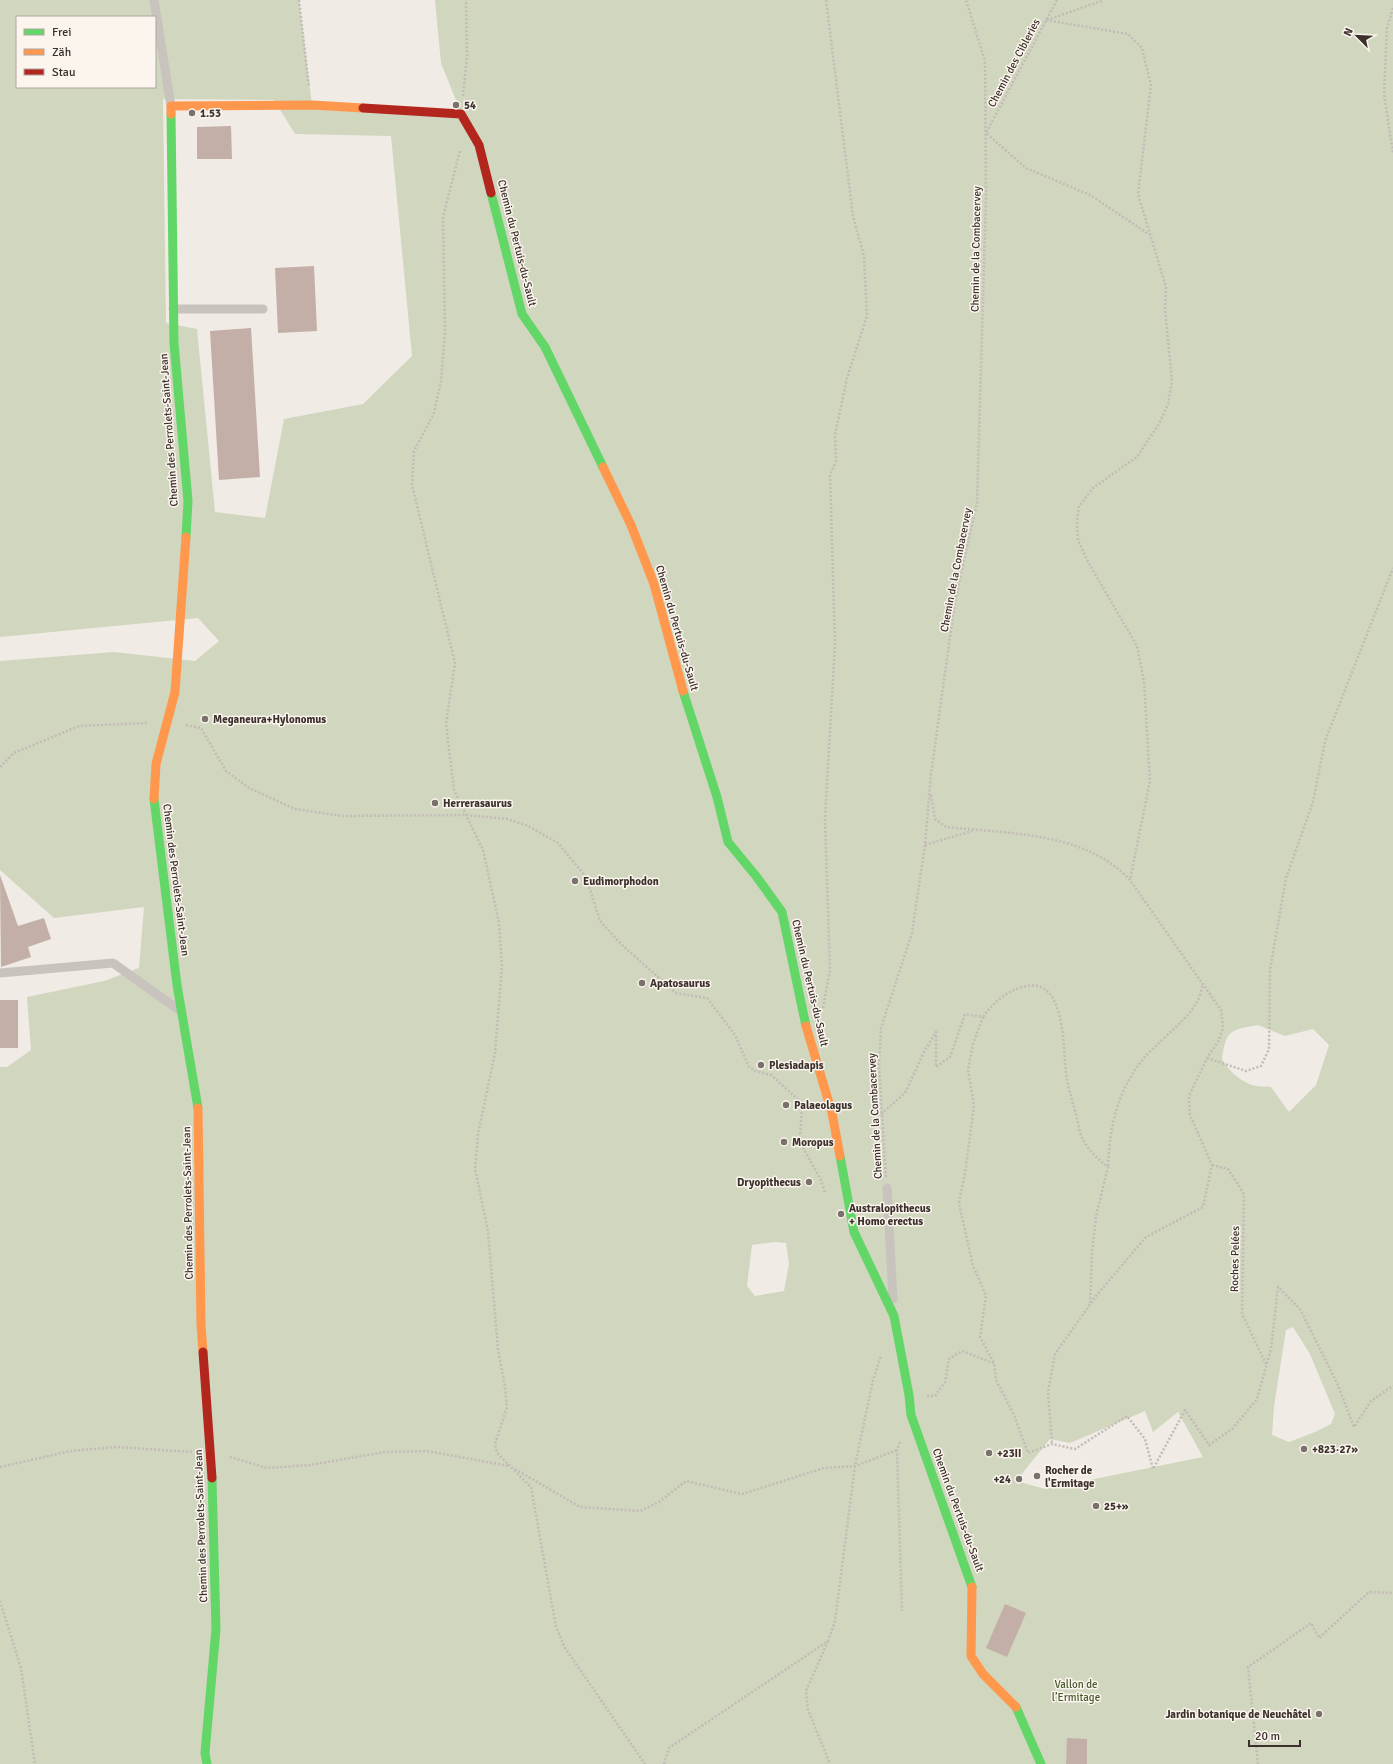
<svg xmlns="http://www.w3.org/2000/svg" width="1393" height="1764" font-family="Signika,sans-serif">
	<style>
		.green { fill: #d1d6bf; fill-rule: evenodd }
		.building { fill: #c3afa7 }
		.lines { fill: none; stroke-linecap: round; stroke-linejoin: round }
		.path { stroke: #c2bbb6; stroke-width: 2.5; stroke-dasharray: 2 2; stroke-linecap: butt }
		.lane { stroke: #c9c3be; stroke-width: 9 }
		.fast { stroke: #63d668; stroke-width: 9 }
		.slow { stroke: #ff974d; stroke-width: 9 }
		.jam { stroke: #b3261e; stroke-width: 9 }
		.poi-dot { fill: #7a716c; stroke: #fbf5ee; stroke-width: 1.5 }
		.labels { text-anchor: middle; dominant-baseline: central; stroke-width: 3; stroke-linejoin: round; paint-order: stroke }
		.street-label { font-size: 11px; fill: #3b302b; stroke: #fbf5ee }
		.poi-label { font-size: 11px; font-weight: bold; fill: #3b302b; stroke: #fbf5ee; text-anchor: start }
		.park-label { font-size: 11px; fill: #4a5a2e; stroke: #fbf5ee }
	</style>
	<rect width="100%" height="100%" fill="#f0ebe5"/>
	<path class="green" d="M0,0H299L312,105L461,113L441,63L435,0H1393V1764H0V1067H7L31,1050L27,997L104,981L139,968L144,907L54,918L0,870V661L114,652L195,661L219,641L198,618L0,637ZM17,17H155V87H17ZM163,99L274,100L295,134L391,136L412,356L363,404L284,419L265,518L215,512L197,329L166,323ZM1258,1025L1285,1036L1313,1029L1329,1045L1316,1085L1289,1112L1271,1087C1265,1086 1257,1087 1252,1085C1240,1081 1228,1070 1222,1059C1226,1030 1230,1030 1258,1025ZM774,1242L786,1243L789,1264L784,1291L755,1296L747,1286L752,1245ZM1293,1327L1310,1354L1335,1414L1331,1424L1315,1432L1289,1442L1272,1435L1274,1406L1286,1330ZM1145,1411L1153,1432L1178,1412L1203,1457L1045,1489L1016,1481L1050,1439L1070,1443Z"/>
	<g class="building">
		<path d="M231,126L232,159H197V127Z"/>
		<path d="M314,266L317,331L278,333L275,268Z"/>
		<path d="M251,328L260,477L219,480L210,331Z"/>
		<path d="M0,875L18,926L44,918L51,939L28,947L31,957L1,967Z"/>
		<rect x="0" y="1000" width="18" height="48"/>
		<path d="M1005,1604L1026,1613L1007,1657L986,1648Z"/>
		<path d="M1067,1738L1087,1739V1764H1066Z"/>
	</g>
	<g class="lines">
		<g class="path">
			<path d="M299,0L309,87"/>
			<path d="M1057,0L986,133L1026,168L1090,195L1150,235"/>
			<path d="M1393,8L1387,28L1384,94L1393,153"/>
			<path d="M1046,20L1128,34L1142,48L1151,85L1138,194L1166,287L1165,309L1172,381L1168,404L1159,424L1137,457L1093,488L1079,506L1077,521L1078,540L1087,560L1137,646L1144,682L1150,781L1130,880"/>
			<path d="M1047,20L1104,0"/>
			<path d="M463,96L467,57L466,0"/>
			<path d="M460,151L443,217L445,333L441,381L434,413L414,451L412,485L455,663L446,724L454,790L483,850L499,923L502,966L495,1053L478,1134L475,1169L488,1231L498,1349L505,1387L507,1407L495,1444L497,1453L531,1487L556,1627L565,1648L645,1764"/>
			<path d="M186,725L201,728L226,771L249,788L295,809L342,816L466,815L508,819L528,826L558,843L586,877L600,921L622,945L676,993L707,998L735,1035L749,1067L755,1071L771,1075L802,1103L800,1142L821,1180L825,1193"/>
			<path d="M0,767L14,753L79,726L147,723"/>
			<path d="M931,795L935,819L946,827C1008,834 1084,831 1130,880L1221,1010L1223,1028L1218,1042L1207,1058L1189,1096L1190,1115L1212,1165L1203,1207L1146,1237L1096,1296L1055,1354L1048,1392L1052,1444"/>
			<path d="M925,845L972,831"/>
			<path d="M823,1008L830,970L825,819L835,644L830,475L836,461L835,435L847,378L867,316L864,256L853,216L826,0"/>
			<path d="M983,1017C994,1002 1005,992 1023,987C1066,974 1063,1048 1066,1073C1068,1088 1072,1100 1076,1114C1078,1122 1079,1131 1082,1138C1088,1150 1098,1159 1108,1167L1096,1216L1092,1253L1090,1304"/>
			<path d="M1207,1058L1246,1071L1261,1066L1269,1049L1270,970L1286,878L1313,802L1325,741L1393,568"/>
			<path d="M881,1114L905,1093L924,1052L936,1032V1067L950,1057L965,1014L983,1017L973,1044L968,1070L974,1105L966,1167L959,1203L973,1266L986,1295L980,1337L994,1363L996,1380L1014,1415L1028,1453L1052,1444L1075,1449L1127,1416L1145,1439L1153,1469L1185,1410L1209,1445L1233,1428L1257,1399L1271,1349L1278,1287L1300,1309L1337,1383L1354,1427L1371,1401L1393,1386"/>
			<path d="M1212,1165L1228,1169L1244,1194L1242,1314L1266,1364"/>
			<path d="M1108,1166C1110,1125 1117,1091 1144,1058C1158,1042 1187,1020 1197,1002C1200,997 1201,990 1203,985"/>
			<path d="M886,1177L879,1066L881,1028L912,933L925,845L931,774L955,601L977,503L986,197L985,61L966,0"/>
			<path d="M927,1396H935L945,1382L949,1359L962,1351L993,1363"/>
			<path d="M900,1442L897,1450L902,1611"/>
			<path d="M230,1457L267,1468L310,1465L385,1452L427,1451L509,1466"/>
			<path d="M0,1467L71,1451L116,1447L192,1452"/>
			<path d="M515,1469L580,1507L640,1511L659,1502L686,1481L742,1494L824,1468L855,1466L897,1450"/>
			<path d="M0,1601L21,1668L35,1764"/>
			<path d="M828,1641L806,1691L808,1710L830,1764"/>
			<path d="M664,1764L669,1748L828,1641L835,1621L855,1466L873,1380L881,1356"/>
			<path d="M1258,1764L1248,1667L1311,1623L1319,1638L1369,1592L1393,1593"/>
		</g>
		<g class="lane">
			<path d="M154,0L171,106"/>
			<path d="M173,309H263"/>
			<path d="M0,973L113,963L179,1010"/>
			<path d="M887,1188L893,1299"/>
		</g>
		<g class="fast">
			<path d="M171,114L174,343L188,501L186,537"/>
			<path d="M491,193L522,314L545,347L603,467"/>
			<path d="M683,691L717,797L728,842L756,876L782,912L806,1026"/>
			<path d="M154,799L177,985L198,1108"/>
			<path d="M840,1156L854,1232L894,1316L909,1395L911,1415L972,1587"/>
			<path d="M1016,1707L1041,1764"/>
			<path d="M207,1764L205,1753L216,1629L212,1478"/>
		</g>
		<g class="slow">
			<path d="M171,114V106L312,105L363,108"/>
			<path d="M603,467L631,525L654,584L683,691"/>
			<path d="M154,799L156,764L175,692L186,537"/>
			<path d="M806,1026L832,1113L840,1156"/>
			<path d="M198,1108L201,1324L203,1352"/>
			<path d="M972,1587L971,1656L983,1674L1016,1707"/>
		</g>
		<g class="jam">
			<path d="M363,108L461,114L479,145L491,193"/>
			<path d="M203,1352L212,1478"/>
		</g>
	</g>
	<g class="poi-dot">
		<circle cx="456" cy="105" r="4"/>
		<circle cx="192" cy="113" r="4"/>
		<circle cx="205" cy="719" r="4"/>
		<circle cx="435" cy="803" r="4"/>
		<circle cx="575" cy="881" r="4"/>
		<circle cx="642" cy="983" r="4"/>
		<circle cx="761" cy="1065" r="4"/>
		<circle cx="786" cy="1105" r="4"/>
		<circle cx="784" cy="1142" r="4"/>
		<circle cx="809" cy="1182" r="4"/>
		<circle cx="841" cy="1214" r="4"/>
		<circle cx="1304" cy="1449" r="4"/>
		<circle cx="989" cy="1453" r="4"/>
		<circle cx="1037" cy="1476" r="4"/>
		<circle cx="1019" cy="1479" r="4"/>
		<circle cx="1096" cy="1506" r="4"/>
		<circle cx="1319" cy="1714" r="4"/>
	</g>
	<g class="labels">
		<g class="street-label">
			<text transform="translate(1014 63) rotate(-62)">Chemin des Cibleries</text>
			<text transform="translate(517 243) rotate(76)">Chemin du Pertuis-du-Sault</text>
			<text transform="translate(976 249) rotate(-89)">Chemin de la Combacervey</text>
			<text transform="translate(169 430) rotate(-94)">Chemin des Perrolets-Saint-Jean</text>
			<text transform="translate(956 570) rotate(-79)">Chemin de la Combacervey</text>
			<text transform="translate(677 628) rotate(74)">Chemin du Pertuis-du-Sault</text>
			<text transform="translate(176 880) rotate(83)">Chemin des Perrolets-Saint-Jean</text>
			<text transform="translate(810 983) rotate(77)">Chemin du Pertuis-du-Sault</text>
			<text transform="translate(875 1116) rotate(-93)">Chemin de la Combacervey</text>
			<text transform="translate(188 1203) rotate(-91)">Chemin des Perrolets-Saint-Jean</text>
			<text transform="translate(1235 1259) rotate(-89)">Roches Pelées</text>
			<text transform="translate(958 1510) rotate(70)">Chemin du Pertuis-du-Sault</text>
			<text transform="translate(201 1526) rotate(-92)">Chemin des Perrolets-Saint-Jean</text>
		</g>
		<g class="poi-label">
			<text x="464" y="105">54</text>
			<text x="200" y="113">1.53</text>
			<text x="213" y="719">Meganeura+Hylonomus</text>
			<text x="443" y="803">Herrerasaurus</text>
			<text x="583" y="881">Eudimorphodon</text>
			<text x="650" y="983">Apatosaurus</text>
			<text x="769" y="1065">Plesiadapis</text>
			<text x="794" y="1105">Palaeolagus</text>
			<text x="792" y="1142">Moropus</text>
			<text x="801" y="1182" text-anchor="end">Dryopithecus</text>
			<text x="849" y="1208">Australopithecus<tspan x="849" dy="13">+ Homo erectus</tspan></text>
			<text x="1312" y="1449">+823·27»</text>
			<text x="997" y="1453">+23II</text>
			<text x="1045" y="1470">Rocher de<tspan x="1045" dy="13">l'Ermitage</tspan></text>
			<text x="1011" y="1479" text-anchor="end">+24</text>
			<text x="1104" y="1506">25+»</text>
			<text x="1311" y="1714" text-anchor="end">Jardin botanique de Neuchâtel</text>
		</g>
		<g class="park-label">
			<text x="1076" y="1684">Vallon de<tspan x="1076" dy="13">l’Ermitage</tspan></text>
		</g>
	</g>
	<rect x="16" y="16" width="140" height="72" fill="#fbf5ee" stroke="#aea6a0"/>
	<rect x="24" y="29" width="20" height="6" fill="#63d668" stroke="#aea6a0"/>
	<text x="52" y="36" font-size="12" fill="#3b302b">Frei</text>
	<rect x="24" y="49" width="20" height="6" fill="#ff974d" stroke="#aea6a0"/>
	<text x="52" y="56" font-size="12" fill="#3b302b">Zäh</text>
	<rect x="24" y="69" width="20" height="6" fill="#b3261e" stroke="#aea6a0"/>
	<text x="52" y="76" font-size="12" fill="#3b302b">Stau</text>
	<g transform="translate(1357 36) rotate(294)" stroke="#fbf5ee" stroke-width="3" paint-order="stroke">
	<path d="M0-3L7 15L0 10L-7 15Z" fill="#3b302b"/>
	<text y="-6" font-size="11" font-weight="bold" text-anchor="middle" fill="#3b302b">N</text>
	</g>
	<path d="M1249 1740v6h51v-6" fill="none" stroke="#3b302b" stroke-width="2"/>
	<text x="1255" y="1740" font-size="12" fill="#3b302b" stroke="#fbf5ee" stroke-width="3" paint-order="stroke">20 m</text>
</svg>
